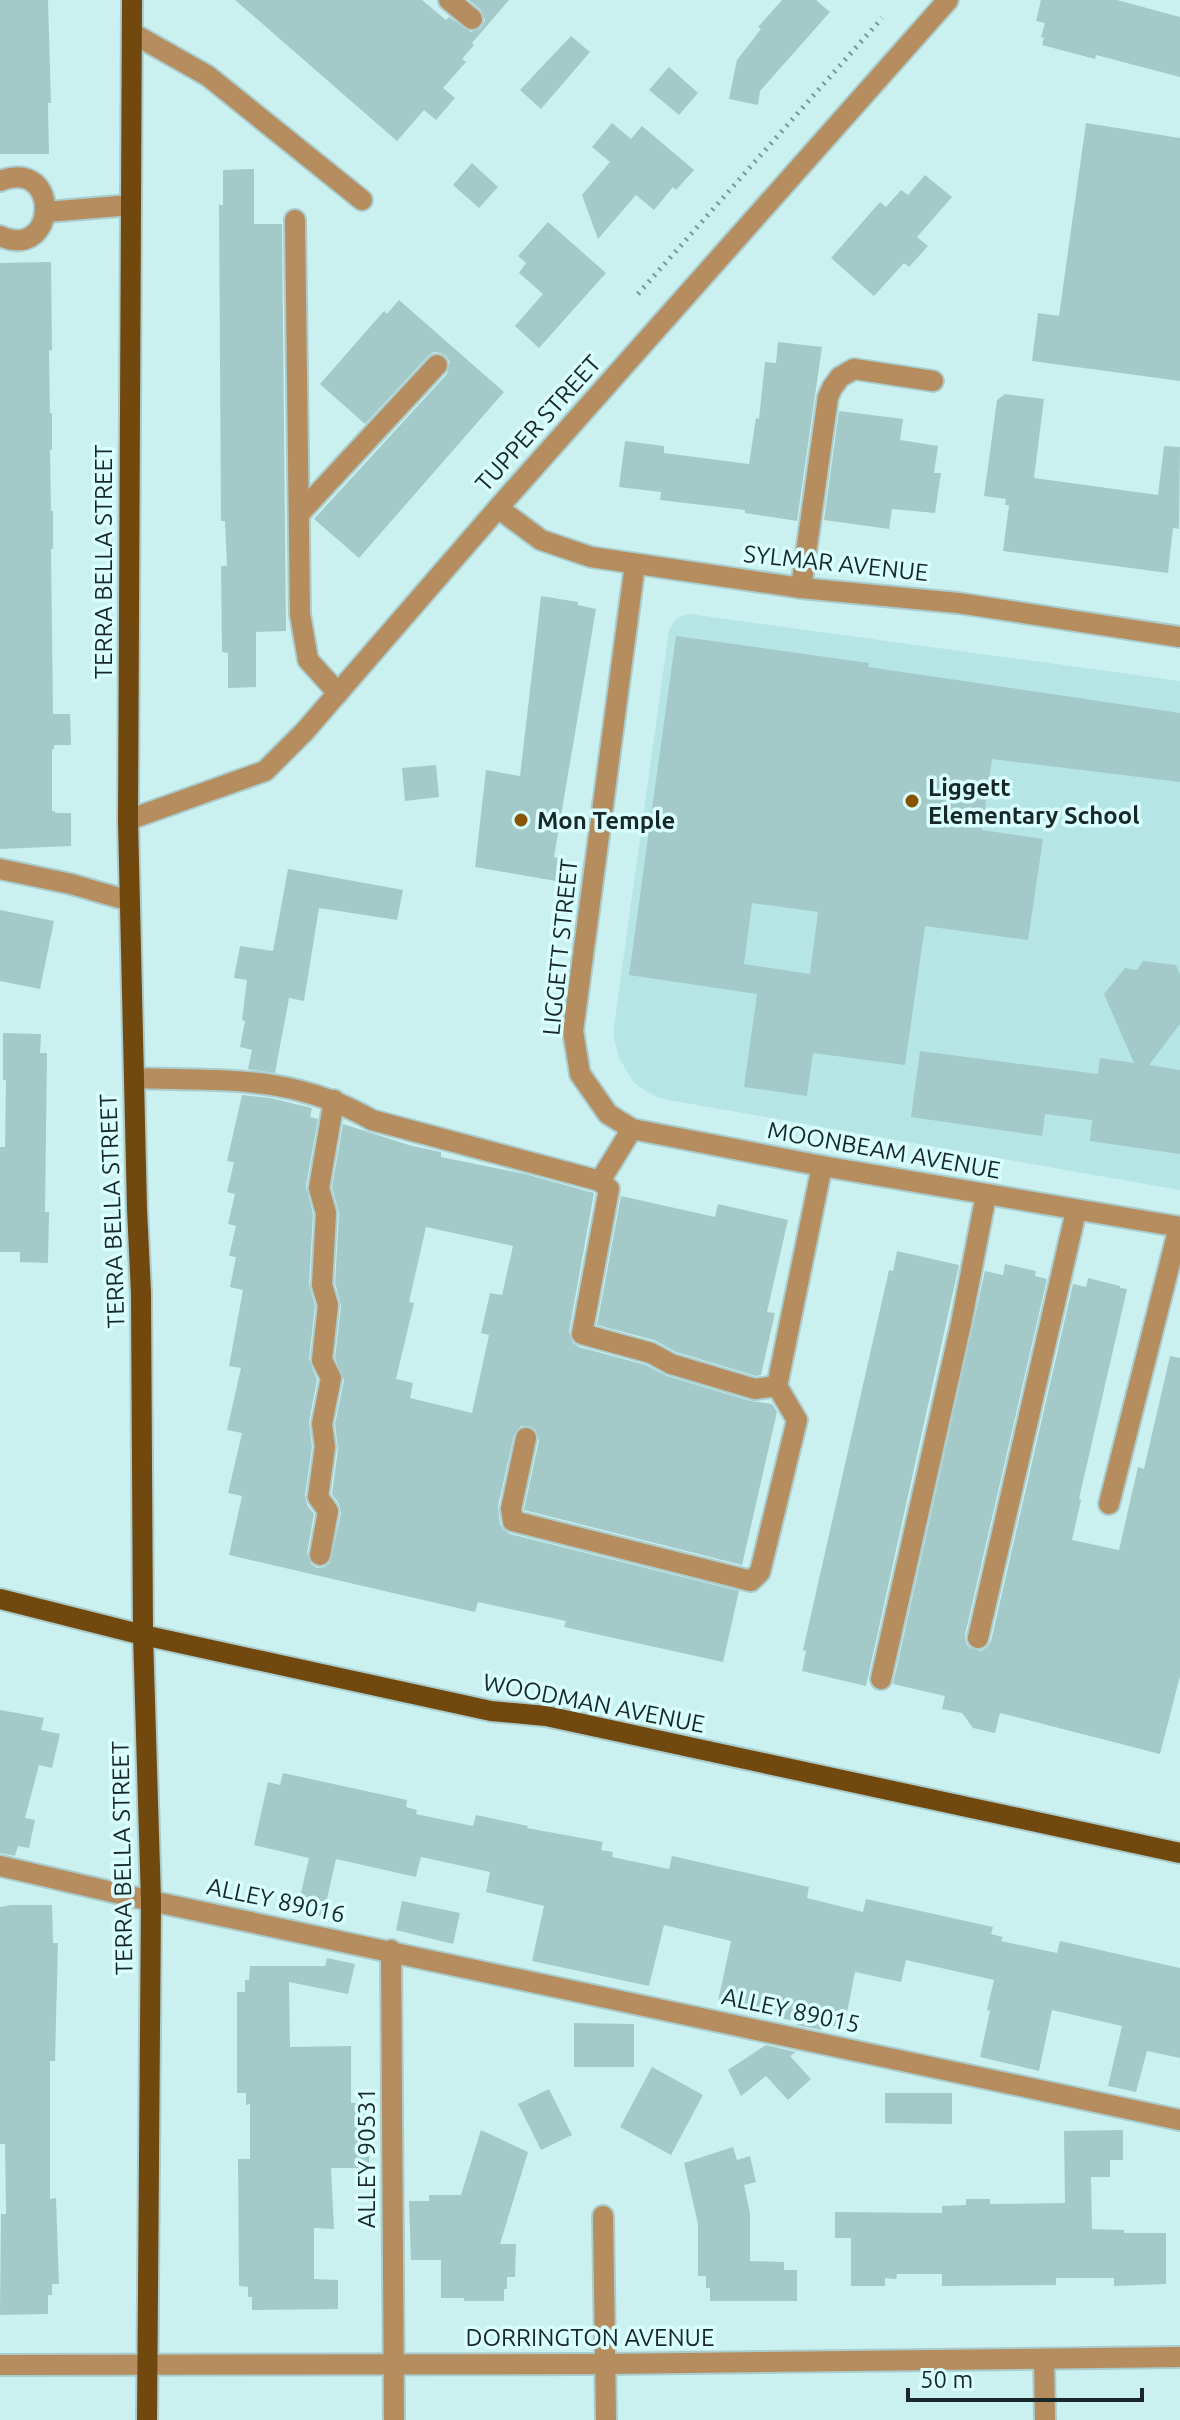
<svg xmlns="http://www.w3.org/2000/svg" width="1180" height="2420" font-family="Ubuntu,sans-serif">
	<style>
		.built { fill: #b6e5e6 }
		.building { fill: #a4c9c9; fill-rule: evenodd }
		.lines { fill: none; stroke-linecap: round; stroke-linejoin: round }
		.minor-casing { stroke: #abcccc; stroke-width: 24 }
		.major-casing { stroke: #abcccc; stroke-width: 24 }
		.path { stroke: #7c9797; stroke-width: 5; stroke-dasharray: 2 6; stroke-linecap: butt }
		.minor { stroke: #b58d5f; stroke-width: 20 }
		.major { stroke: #71480e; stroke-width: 20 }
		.poi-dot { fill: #885400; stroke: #d8fefe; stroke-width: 3 }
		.labels { text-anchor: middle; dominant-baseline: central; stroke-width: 7; stroke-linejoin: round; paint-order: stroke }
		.street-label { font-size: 24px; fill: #182727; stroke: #d8fefe }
		.poi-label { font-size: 24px; font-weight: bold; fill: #182727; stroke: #d8fefe; text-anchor: start }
	</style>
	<rect width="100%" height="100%" fill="#cbf0f0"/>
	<path class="built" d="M689,614L1180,681V1190L663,1099L651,1094L634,1083L619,1058L614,1039V1026L669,630L677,618Z"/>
	<g class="building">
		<path d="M0,0H48L51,103H48L49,154H0Z"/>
		<path d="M235,0H422L446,20L449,17L471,32L481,28L485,20L481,10L469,0H509L472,43L474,45L462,59L466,62L443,88L455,98L436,120L424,110L397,141Z"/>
		<path d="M782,0H816L830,12L760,91L758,105L729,99L737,60L761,29L758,27Z"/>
		<path d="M1041,0H1117L1180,17V77L1096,55L1095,59L1042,45L1044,38L1041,37L1045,23L1036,21Z"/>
		<path d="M571,36L590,52L541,109L520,90Z"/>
		<path d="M669,67L698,93L679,115L649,90Z"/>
		<path d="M612,123L631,139L642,126L694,170L676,190L673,187L654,210L636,195L598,239L582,195L610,162L592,147Z"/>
		<path d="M1086,123L1180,138V381L1032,361L1038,313L1059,316Z"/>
		<path d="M472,163L498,187L479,208L453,185Z"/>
		<path d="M254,169V224H282L286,631L256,632V687L228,688V653L222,652L221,566H227L225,521H221L219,205H223V170Z"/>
		<path d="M925,175L952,197L917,237L928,246L909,267L904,263L874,296L831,258L880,202L886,207L901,190L908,195Z"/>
		<path d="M548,222L606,273L539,348L515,326L543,294L519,273L526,263L518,256Z"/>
		<path d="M51,262L52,351L49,350L50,413H52V450H50L51,511H53V549H51L53,714H70L71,745H54V749H52V811H55V813H71V846L0,849V263Z"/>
		<path d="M399,300L504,392L359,558L314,519L447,374L450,362L446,356L441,353L434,352L428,356L365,424L320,384L384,311L387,314Z"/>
		<path d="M778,342L822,347L797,521L745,513V510L660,500L661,492L619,487L625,441L664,446V453L749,464L756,418L759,419L765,362L776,363Z"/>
		<path d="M1005,394L1044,399L1034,478L1158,495L1164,446L1180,447L1179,529L1173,528L1168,573L1003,551L1009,505H1005L1006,499L984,496L997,400Z"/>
		<path d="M839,411L903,419L900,440L938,446L934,473H941L935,513L892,509L889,529L824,520Z"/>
		<path d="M541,596L578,602V605L596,609L554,857L560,858L556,881L475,867L486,770L520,776Z"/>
		<path d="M676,636L869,663L868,667L1180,713V782L992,759L982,830L1043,839L1028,940L925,926L905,1065L813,1053L807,1096L744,1087L757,994L629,975ZM752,903L818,912L810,974L744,964Z"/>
		<path d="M436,765L439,797L405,801L402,768Z"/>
		<path d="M288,869L403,890L397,920L319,908L304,1001L289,998L275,1073L248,1069L252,1050L240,1047L245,1021L242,1020L247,980L234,978L240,946L273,951Z"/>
		<path d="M0,910L54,921L40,989L0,981Z"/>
		<path d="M1143,961L1176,965L1180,975V1024L1149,1065L1180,1070V1154L1090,1141L1092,1120L1045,1114L1042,1136L911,1117L920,1051L1098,1074L1100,1058L1134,1063L1104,994L1125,968L1137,970Z"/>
		<path d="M3,1033L41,1034L40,1053H47L45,1212H49L48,1263L20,1262V1252H0V1147H5L6,1080H3Z"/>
		<path d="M242,1095L270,1098L312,1108L310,1117L318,1119L306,1186L313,1214L309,1284L315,1306L309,1359L317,1380L309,1422L312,1447L305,1495L307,1505L314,1514L307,1553L311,1564L317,1568L324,1567L330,1563L341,1513L339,1504L332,1494L338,1449L335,1424L344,1380L335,1358L341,1306L335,1283L339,1213L332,1187L343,1124L412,1146L441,1152V1157L525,1174L594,1193L569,1332L573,1343L579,1347L646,1365L667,1376L751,1401L772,1404L777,1412L742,1565L524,1510L539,1440L535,1429L529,1426H521L514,1435L498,1506L500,1524L504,1530L510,1534L739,1591L723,1662L564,1627L566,1621L478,1602L475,1612L229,1555L242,1496L228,1493L242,1433L227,1430L241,1368L229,1366L243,1290L230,1287L236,1257L229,1256L236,1226L228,1224L235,1194L227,1192L234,1162L227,1161ZM426,1227L513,1246L502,1295L490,1293L481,1333L489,1335L472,1413L410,1398L413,1383L396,1379L414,1303L409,1302Z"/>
		<path d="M621,1196L715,1217L718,1204L788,1220L767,1312L775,1313L761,1375L756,1376L676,1352L654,1340L597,1325Z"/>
		<path d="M897,1251L959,1265L866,1686L802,1671L806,1651L803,1650L889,1270L893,1271Z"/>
		<path d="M1005,1264L1036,1271L1035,1276L1047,1279L965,1635L966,1643L970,1648L981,1651L987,1647L991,1641L1073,1284L1086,1287L1088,1278L1120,1286V1288L1127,1289L1079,1499L1081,1500L1072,1540L1119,1550L1138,1467L1144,1469L1170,1356L1180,1358V1676L1160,1754L1000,1713L995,1733L973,1728L962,1713L942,1709L945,1696L893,1684L985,1271L1003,1275Z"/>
		<path d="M0,1710L44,1718L41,1730L60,1734L52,1768L39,1765L25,1818L35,1820L29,1848L18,1846L15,1856L0,1853Z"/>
		<path d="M283,1773L407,1800L406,1807L417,1810L416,1814L473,1826L476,1815L528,1826L527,1828L603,1842L601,1850L613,1852L612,1857L669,1869L672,1856L809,1887L807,1898L863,1912L866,1899L993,1927L991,1934L1003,1937L1001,1941L1057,1953L1060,1941L1180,1968V2058L1147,2051L1136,2092L1108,2086L1122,2026L1052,2010L1039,2071L980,2057L990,2011L987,2010L994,1980L906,1960L901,1982L855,1972L844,2028L828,2025L821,2030L796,2025L801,2022L768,2016L769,2012L718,2001L731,1941L664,1925L649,1986L532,1961L544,1906L486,1892L490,1872L421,1857L416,1877L336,1859L323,1916L297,1910L309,1858L254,1845L268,1782L280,1785Z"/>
		<path d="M402,1901L460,1913L453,1944L396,1930Z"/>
		<path d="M11,1905H52L53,1943H58L55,2061H50V2199L56,2198L59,2284H52V2295H48V2314L0,2315L1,2214H6L5,2144H0V1907Z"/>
		<path d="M327,1958L355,1964L348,1994L289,1982L290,2047L351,2046V2103H359V2108L370,2110L369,2168H331L334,2229L314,2228V2279L338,2280V2309L252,2310V2297H248V2287L239,2286L238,2159H250V2104L246,2105V2093H237V1992H245V1980H249L250,1966H325Z"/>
		<path d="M574,2023L634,2024V2067H574Z"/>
		<path d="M766,2045L796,2052L790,2056L811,2079L788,2100L766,2076L741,2096L728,2070Z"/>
		<path d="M652,2067L703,2095L671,2155L620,2127Z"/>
		<path d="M549,2089L572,2135L541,2150L518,2104Z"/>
		<path d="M885,2093H952V2124L885,2123Z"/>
		<path d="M481,2130L528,2152L500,2244H516L515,2277H507V2289H504V2301H464V2298H441V2260H411L409,2201H429V2195H461Z"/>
		<path d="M1123,2130V2160H1110V2177H1091L1092,2229L1124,2230V2233H1166V2284L1114,2286V2278H1056V2285L942,2286V2274H897L896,2279L885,2278V2286H851V2238H835V2212L942,2213V2206L966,2205V2199H990V2204L1065,2203L1064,2131Z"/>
		<path d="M733,2147L737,2160L750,2156L756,2182L744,2185L750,2213V2261L784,2262V2270H797V2301H710V2288H706V2276H698V2224L684,2163Z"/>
	</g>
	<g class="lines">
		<defs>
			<g id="minor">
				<path d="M449,0L472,19"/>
				<path d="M132,33L208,76L362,200"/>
				<path d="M0,181C62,157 58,262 0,236"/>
				<path d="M46,212L131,205"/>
				<path d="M295,220L300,614L308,660L338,693"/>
				<path d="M498,508L541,540L591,557L801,588L958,603L1180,637"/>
				<path d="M299,514L437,365"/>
				<path d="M635,564L573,1031L580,1074L608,1114L632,1129L822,1166L1180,1227"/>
				<path d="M801,588L828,397L832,388L840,377L854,369L933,381"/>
				<path d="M128,820L265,771L305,731L498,508L948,0"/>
				<path d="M0,869L71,884L130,901"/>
				<path d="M134,1078C222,1081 293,1074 372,1120L600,1181"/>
				<path d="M632,1129L600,1181L609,1189L582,1334L651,1353L671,1364L755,1389L777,1386"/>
				<path d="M526,1438L511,1509L513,1521L751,1581L760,1572L797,1420L777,1386L822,1166"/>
				<path d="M1109,1504L1179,1227"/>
				<path d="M320,1555L328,1511L318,1497L325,1447L322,1424L331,1378L322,1360L328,1305L322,1285L326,1213L319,1188L334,1100"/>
				<path d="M978,1638L1076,1211"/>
				<path d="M881,1679L961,1324L986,1195"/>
				<path d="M0,1866L151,1901L1180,2120"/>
				<path d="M391,1950L394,2420"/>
				<path d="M603,2216L606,2420"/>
				<path d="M1044,2359L1045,2420"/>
				<path d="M0,2365L605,2364L1180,2357"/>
			</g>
			<g id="major">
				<path d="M132,0L128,820L137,1209L141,1293L143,1635L151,1901L147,2420"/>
				<path d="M0,1599L143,1635L491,1711L546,1716L1180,1853"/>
			</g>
		</defs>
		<use href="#minor" class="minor-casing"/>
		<use href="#major" class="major-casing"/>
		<path class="path" d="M638,294L882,18"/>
		<use href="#minor" class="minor"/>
		<use href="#major" class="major"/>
	</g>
	<g class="poi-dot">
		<circle cx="912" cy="801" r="8"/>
		<circle cx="521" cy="820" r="8"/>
	</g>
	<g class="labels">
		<g class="street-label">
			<text transform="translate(538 423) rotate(-48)">TUPPER STREET</text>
			<text transform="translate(103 562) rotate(-90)">TERRA BELLA STREET</text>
			<text transform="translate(836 563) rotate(6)">SYLMAR AVENUE</text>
			<text transform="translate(560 947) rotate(-84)">LIGGETT STREET</text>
			<text transform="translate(884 1150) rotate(10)">MOONBEAM AVENUE</text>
			<text transform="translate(112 1211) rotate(-92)">TERRA BELLA STREET</text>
			<text transform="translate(594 1703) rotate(11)">WOODMAN AVENUE</text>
			<text transform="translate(122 1858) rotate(-91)">TERRA BELLA STREET</text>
			<text transform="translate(276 1900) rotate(12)">ALLEY 89016</text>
			<text transform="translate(791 2010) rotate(12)">ALLEY 89015</text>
			<text transform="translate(366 2158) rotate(-90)">ALLEY 90531</text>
			<text x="590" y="2337">DORRINGTON AVENUE</text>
		</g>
		<g class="poi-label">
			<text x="928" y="787">Liggett<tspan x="928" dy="28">Elementary School</tspan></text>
			<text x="537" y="820">Mon Temple</text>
		</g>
	</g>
	<path d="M908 2388v12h234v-12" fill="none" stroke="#182727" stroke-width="4"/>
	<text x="920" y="2388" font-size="24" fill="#182727" stroke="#d8fefe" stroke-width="6" paint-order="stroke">50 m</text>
</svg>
